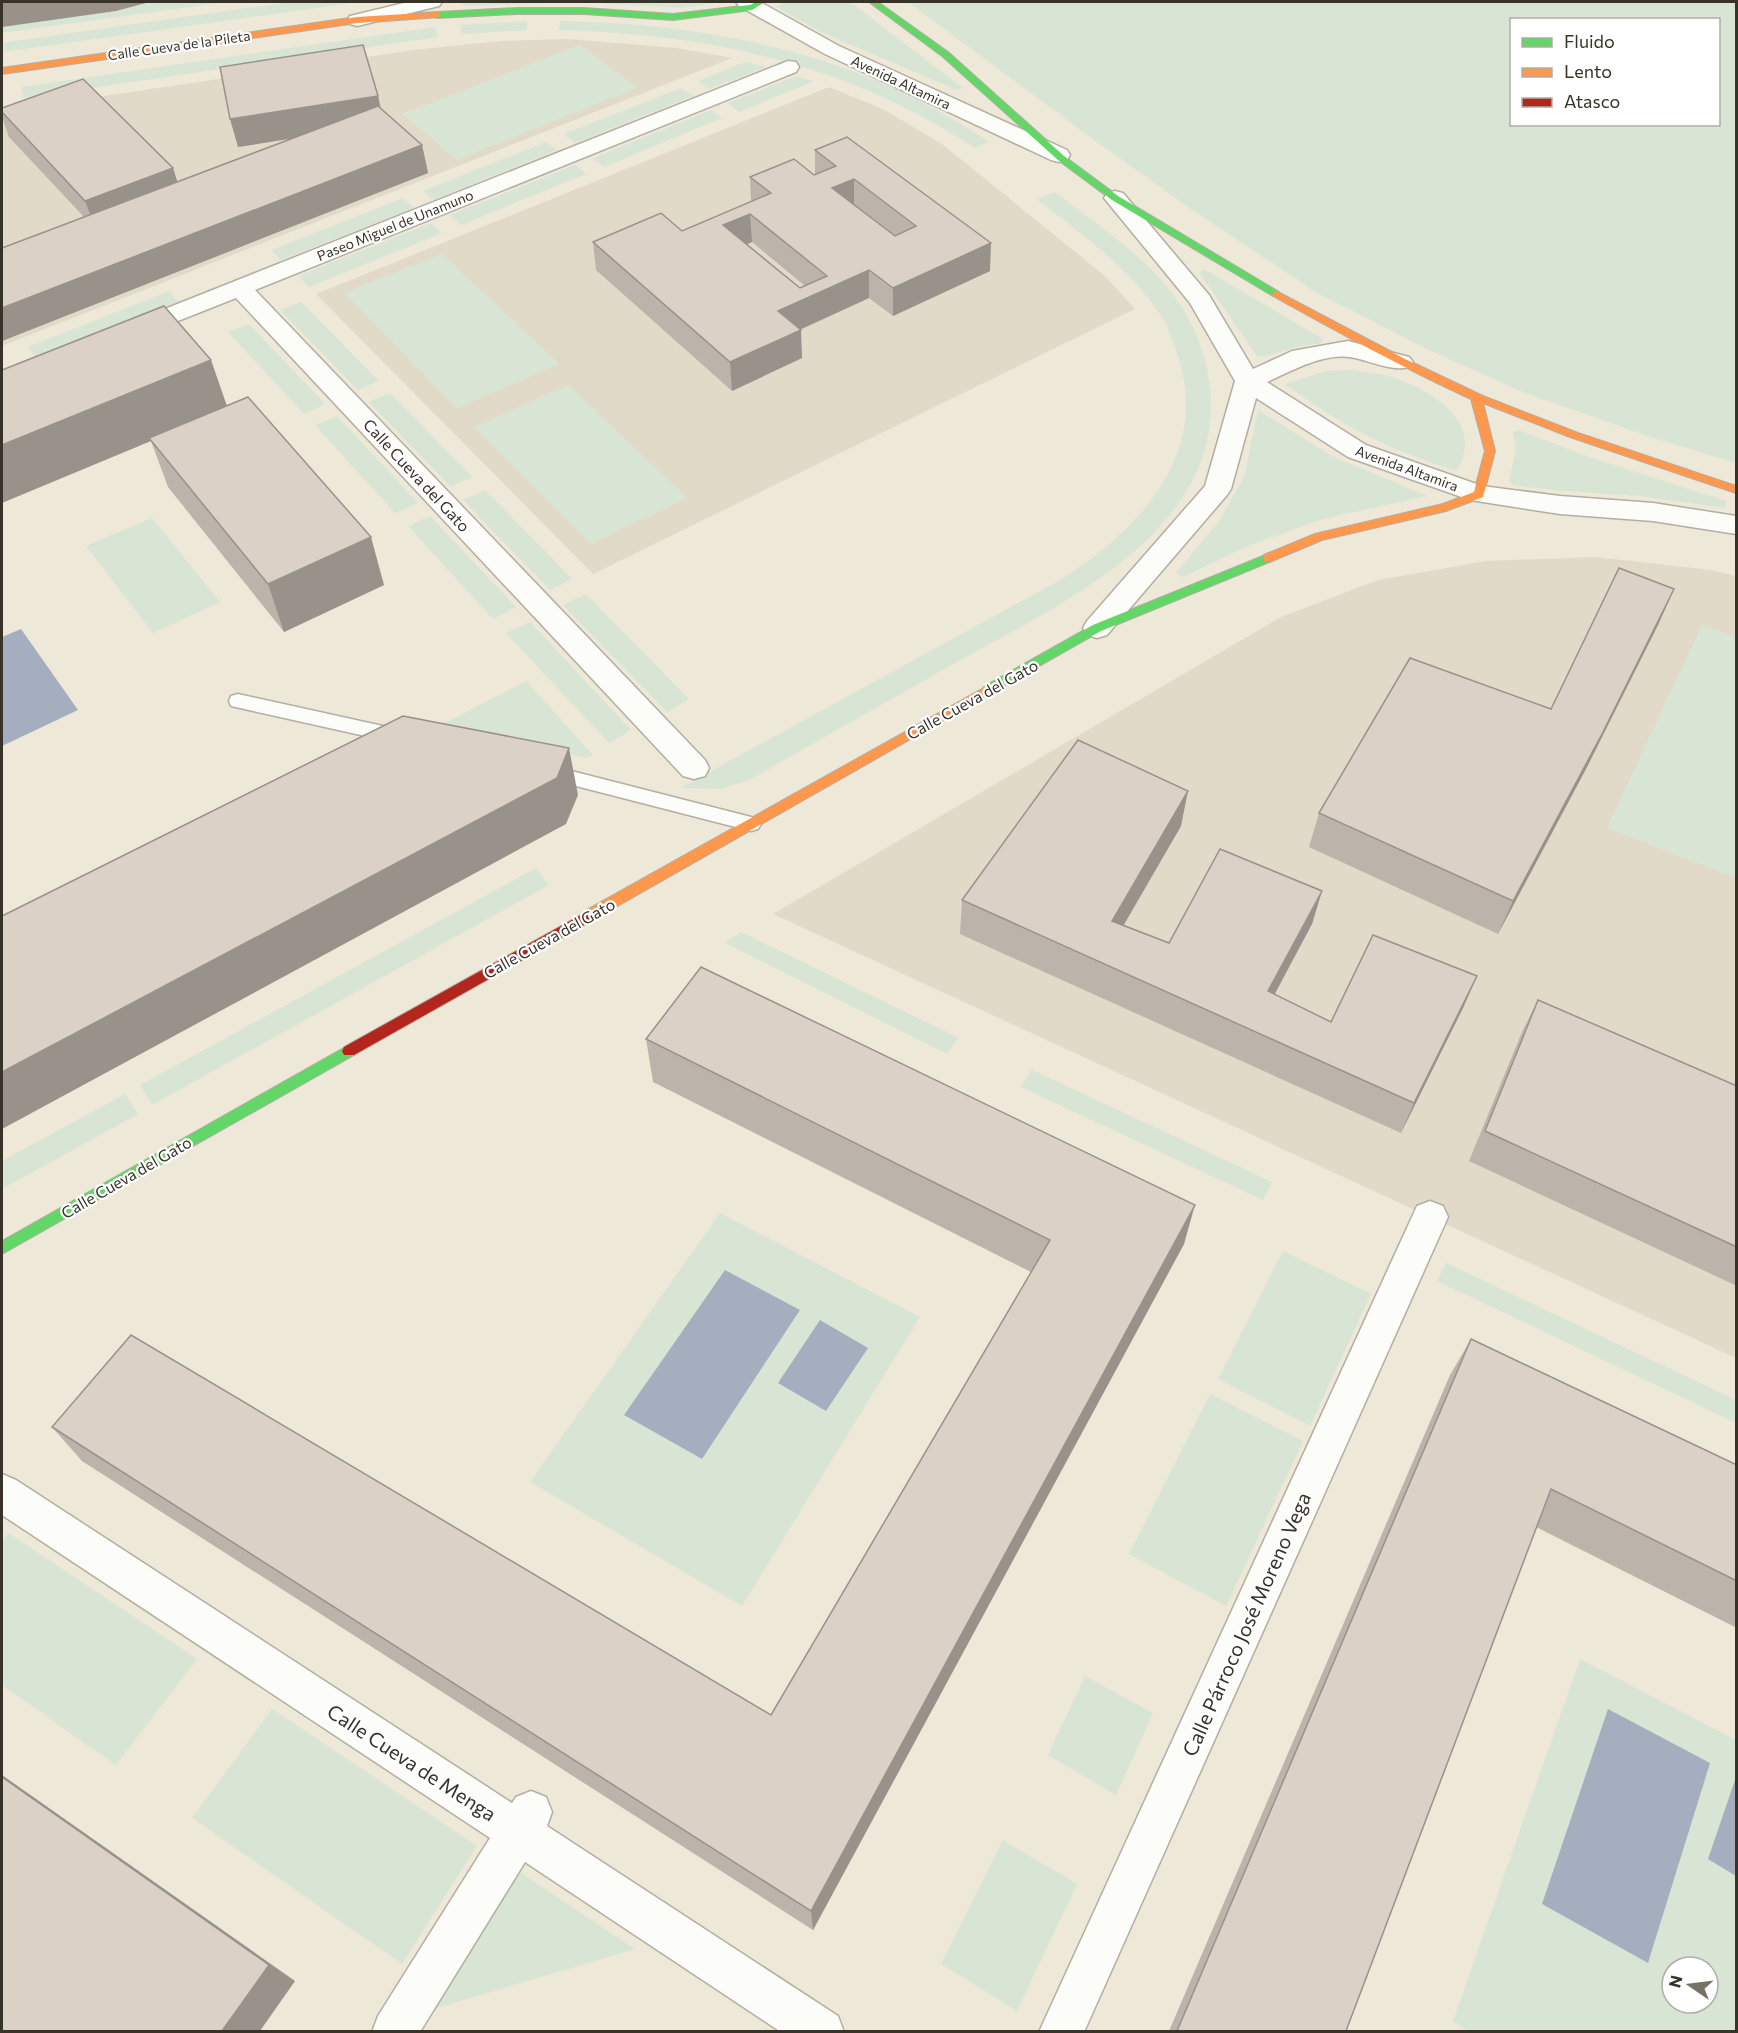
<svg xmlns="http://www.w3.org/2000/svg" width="1738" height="2033" font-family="Commissioner,sans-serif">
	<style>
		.education { fill: #e2dac8 }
		.green { fill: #d8e5d5; fill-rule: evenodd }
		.water { fill: #a4aebe }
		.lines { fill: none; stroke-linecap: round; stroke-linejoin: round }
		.lane-casing { stroke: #b3aea3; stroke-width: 3 }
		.street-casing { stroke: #b3aea3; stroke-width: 3 }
		.fast-casing { stroke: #b3aea3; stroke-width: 2 }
		.slow-casing { stroke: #b3aea3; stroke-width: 2 }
		.jam-casing { stroke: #b3aea3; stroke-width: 2 }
		.lane { fill: #fcfcf9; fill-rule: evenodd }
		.street { fill: #fcfcf9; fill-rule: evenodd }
		.fast { fill: #63d668; fill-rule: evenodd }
		.slow { fill: #ff974d; fill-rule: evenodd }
		.jam { fill: #b3261e; fill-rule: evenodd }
		.wall { fill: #bcb4ab; fill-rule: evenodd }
		.shaded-wall { fill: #99928b }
		.building { fill: #dbd1c7; stroke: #99928b; stroke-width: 1.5; fill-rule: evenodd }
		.labels { text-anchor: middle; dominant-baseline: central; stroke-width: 4.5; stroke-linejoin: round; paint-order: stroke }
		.far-street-label { font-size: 14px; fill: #373328; stroke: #fff }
		.street-label { font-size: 16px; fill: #373328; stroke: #fff }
		.near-street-label { font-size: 20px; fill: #373328; stroke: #fff }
	</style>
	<rect width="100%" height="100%" fill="#eee8d9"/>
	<g class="education">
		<path d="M569,39L677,48L732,58L2,346V111L414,50L499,41Z"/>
		<path d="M829,87L883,109L942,144L1105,276L1135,309L593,574L316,294Z"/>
		<path d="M1596,557L1711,570L1736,576V1358L773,914L1281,617L1378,580L1487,561Z"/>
	</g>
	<g class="green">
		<path d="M2,2H226L2,33Z"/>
		<path d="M290,2H359L2,52V43Z"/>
		<path d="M461,2H720L682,8L583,2L464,6Z"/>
		<path d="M785,2H850L963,88L957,90L821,32L776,7Z"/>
		<path d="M908,2H1736V463L1647,436L1520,391L1427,349L1319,294L1184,204L1101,145ZM1512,20H1718V124H1512Z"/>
		<path d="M527,21V30L462,34L460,25Z"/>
		<path d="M560,21C713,24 862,54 989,142L975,148C847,64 710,34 559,30Z"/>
		<path d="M436,27L438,37L23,98L21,87Z"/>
		<path d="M580,45L637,88L457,160L402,114Z"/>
		<path d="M745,62L767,67L709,89L698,81Z"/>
		<path d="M796,76L814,81L739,112L728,103Z"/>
		<path d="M681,88L693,96L575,143L564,134Z"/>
		<path d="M711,110L722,118L604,167L593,158Z"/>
		<path d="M546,142L557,150L433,200L423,191Z"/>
		<path d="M575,165L586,174L461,225L450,215Z"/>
		<path d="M1055,192C1096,224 1143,254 1174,296C1194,322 1207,356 1210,388C1225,532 1058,605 955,663C886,702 818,741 749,780L721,789L680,788L1062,579C1137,531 1209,457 1179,360C1174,343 1168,325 1157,310C1126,265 1080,233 1037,199Z"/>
		<path d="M403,198L414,208L281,260L271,250Z"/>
		<path d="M431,223L442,233L309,287L298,276Z"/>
		<path d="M442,254L559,364L457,408L344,293Z"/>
		<path d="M1204,269L1323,339L1322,343L1300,346L1263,357L1257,356L1199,272Z"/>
		<path d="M169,291L178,302L37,358L28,347Z"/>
		<path d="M301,302L379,381L358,390L280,310Z"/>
		<path d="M249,324L325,404L304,414L228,332Z"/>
		<path d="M1352,370C1364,372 1377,373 1388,376C1430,388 1486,422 1457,471C1389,450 1343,427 1285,384L1325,371Z"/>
		<path d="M568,385L687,498L591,544L474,427Z"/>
		<path d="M390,393L472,477L451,487L369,402Z"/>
		<path d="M1258,410L1332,456L1427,496L1323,519L1250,545L1183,577L1176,573L1220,520L1244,477Z"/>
		<path d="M337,416L418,503L395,513L315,425Z"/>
		<path d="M1518,430L1589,457L1726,501L1725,508L1639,496L1552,490L1513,485L1509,481L1516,448L1513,432Z"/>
		<path d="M485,490L572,579L550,590L463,500Z"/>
		<path d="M430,516L516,607L493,619L408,526Z"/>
		<path d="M152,518L220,602L153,633L86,546Z"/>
		<path d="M586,594L689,699L667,712L563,605Z"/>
		<path d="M530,622L631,730L609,743L506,633Z"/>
		<path d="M1702,625L1736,638V878L1607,828Z"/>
		<path d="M526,681L593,755L586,758L443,724Z"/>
		<path d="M536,868L549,885L152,1105L140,1085Z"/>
		<path d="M741,932L959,1038L947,1054L725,943Z"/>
		<path d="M1032,1070L1272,1182L1263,1200L1021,1087Z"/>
		<path d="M125,1094L138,1114L2,1189V1161Z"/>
		<path d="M720,1213L920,1317L742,1606L530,1482Z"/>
		<path d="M1283,1251L1371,1294L1310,1426L1218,1379Z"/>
		<path d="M1446,1263L1736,1400V1423L1437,1281Z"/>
		<path d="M1210,1394L1303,1441L1226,1606L1129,1554Z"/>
		<path d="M8,1533L197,1659L116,1765L2,1685V1541Z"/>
		<path d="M1580,1659L1736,1740V2031L1470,2032L1453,2021ZM1672,1967H1708V2003H1672Z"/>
		<path d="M1085,1676L1153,1713L1116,1795L1048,1755Z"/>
		<path d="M272,1709L477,1846L402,1964L192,1818Z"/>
		<path d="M1003,1840L1077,1884L1017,2011L941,1964Z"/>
		<path d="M520,1872L635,1949L430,2010Z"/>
	</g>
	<g class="water">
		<path d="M21,629L78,710L2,746V637Z"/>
		<path d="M725,1270L800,1310L702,1459L624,1415Z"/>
		<path d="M820,1320L868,1348L826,1411L778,1383Z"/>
		<path d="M1608,1709L1710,1763L1648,1963L1542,1904Z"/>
		<path d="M1736,1777V1876L1708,1859Z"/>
	</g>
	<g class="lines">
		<defs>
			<g id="lane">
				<path d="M238,694L401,730L408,732L410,737L408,742L401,744L231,706L229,701L231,696Z"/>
				<path d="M548,765L751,817L758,819L761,824L758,829L751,831L541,777L538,772L541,767Z"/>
			</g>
			<g id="street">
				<path d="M408,2H442L439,6L357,26L350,24L347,20L350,16Z"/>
				<path d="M736,2H760L839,46L1067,150L1070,155L1067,160L1059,162L1051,160L825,54L739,6Z"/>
				<path d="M788,61L796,62L799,67L796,72L255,290L705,760L709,768L705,776L694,779L683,776L236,298L140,336L131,339L122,336L119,331L122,326Z"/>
				<path d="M1115,191L1123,193L1209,295L1253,369L1292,351L1348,341L1409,357L1413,362L1409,367C1390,372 1369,360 1350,357C1323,353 1291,371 1267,382L1366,445L1482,486L1560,496L1653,503L1736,516V534L1653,521L1560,514L1470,500L1348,457L1256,398L1231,489L1227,495L1107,635L1097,638L1087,635L1083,628L1087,621L1205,486L1235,381L1190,303L1104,198L1107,193Z"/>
				<path d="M1430,1201L1443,1206L1448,1217L1084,2032H1039L1417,1206Z"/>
				<path d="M2,1474L16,1480L512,1803L516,1797L531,1791L546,1797L552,1812L547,1826L838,2016L844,2032H781L525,1862L420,2032H372L378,2016L490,1838L2,1515Z"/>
			</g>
			<g id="fast">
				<path d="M756,2H765L752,10L673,20L584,14H517L437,18L433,15L437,12L517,8H584L673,14L750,5Z"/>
				<path d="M869,2H878L948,52L1064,156L1118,196L1279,292V296H1273L1112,200L1058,160L942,56Z"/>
				<path d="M1268,554L1274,558L1272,561L1101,631L993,692L989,693L983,689L985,686L1093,625Z"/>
				<path d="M349,1045L354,1047L356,1051L354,1055L2,1254V1241Z"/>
			</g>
			<g id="slow">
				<path d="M437,12L440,13V17L357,23L2,74V68L357,17Z"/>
				<path d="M1276,291L1405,359L1483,396L1578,433L1736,486V493L1570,437L1483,403L1495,451L1483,497L1446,511L1322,540L1272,561H1264V555L1315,534L1443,504L1474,492L1485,451L1471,399C1403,368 1338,332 1273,296L1271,294Z"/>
				<path d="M989,685L995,689L993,692L593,920H583L582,916L583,912Z"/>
			</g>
			<path id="jam" d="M588,911L593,912L594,916L593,920L354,1055H344L342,1051L344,1047Z"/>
		</defs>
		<use href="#lane" class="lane-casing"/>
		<use href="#street" class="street-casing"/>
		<use href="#fast" class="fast-casing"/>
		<use href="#slow" class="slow-casing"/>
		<use href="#jam" class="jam-casing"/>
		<use href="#lane" class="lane"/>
		<use href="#street" class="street"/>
		<use href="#fast" class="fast"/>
		<use href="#slow" class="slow"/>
		<use href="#jam" class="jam"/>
	</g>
	<g class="wall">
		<path d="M378,96L381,109L422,145L428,173L2,341V248L84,217L9,137L2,117V108L173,168L177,182L292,138L238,147Z"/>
		<path d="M815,150L990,271L893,316L869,298L800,330L802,358L732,391L596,270L593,242L682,231L751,201L750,177L815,174ZM752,242L805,286L800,288L746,244Z"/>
		<path d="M2,370L227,406L384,585L284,632L168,487L151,441Z"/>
		<path d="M1674,589L1658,625L1587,767L1498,934L1309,847L1319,813L1551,709Z"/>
		<path d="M1181,826L1123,925L1169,943L1322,891L1312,924L1275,994L1331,1022L1477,976L1463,1008L1401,1133L960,934L962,900Z"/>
		<path d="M1538,1000L1737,1086V1286L1469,1161L1522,1032Z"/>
		<path d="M646,1039L1184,1244L813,1930L82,1461L52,1427L771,1715L1031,1272L653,1082Z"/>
		<path d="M1471,1339L1737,1465V1628L1536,1527L1346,2031H1169L1450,1375Z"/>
	</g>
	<g class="shaded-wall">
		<path d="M2,2H146V3L116,11L2,27Z"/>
		<path d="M378,96L384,124L238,147L230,119Z"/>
		<path d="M422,145L428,173L2,341V308Z"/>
		<path d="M173,168L182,196L96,229L85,201Z"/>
		<path d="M854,179V207L832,188Z"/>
		<path d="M750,214L752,242L725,254L723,225Z"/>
		<path d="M991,243L990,271L893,316V288Z"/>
		<path d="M869,270V298L779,339L778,311Z"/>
		<path d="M801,330L802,358L732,391L730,362Z"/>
		<path d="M211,360L228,409L149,438L151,441L2,503V445Z"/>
		<path d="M371,537L384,585L284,632L268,584Z"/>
		<path d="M1674,589L1658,625L1587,767L1498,934L1513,901Z"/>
		<path d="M569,748L578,795L566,824L2,1129V1072Z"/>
		<path d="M1188,791L1181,826L1107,954L1112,921Z"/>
		<path d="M1322,891L1312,924L1259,1023L1268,991Z"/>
		<path d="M1477,976L1463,1008L1401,1133L1414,1103Z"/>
		<path d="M1195,1205L1184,1244L813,1930L811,1911Z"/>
		<path d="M2,1775L295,1981L260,2031H222L2,1777Z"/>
	</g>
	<g class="building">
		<path d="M363,45L378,96L230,119L220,67Z"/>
		<path d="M83,79L173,168L85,201L2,112V108Z"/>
		<path d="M378,106L422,145L2,308V248Z"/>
		<path d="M847,137L991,243L893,288L869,270L778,311L801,330L730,362L593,242L661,213L682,231L771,193L750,177L794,159L814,175L836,166L815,150ZM854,179L916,226L895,236L832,188ZM750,214L827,276L800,288L723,225Z"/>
		<path d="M164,306L211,360L2,445V370Z"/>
		<path d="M248,397L371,537L268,584L149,438Z"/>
		<path d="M1619,568L1674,589L1603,732L1513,901L1319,813L1410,658L1551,709Z"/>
		<path d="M403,716L569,748L557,778L2,1072V916Z"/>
		<path d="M1078,740L1188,791L1112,921L1169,943L1220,849L1322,891L1268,991L1331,1022L1373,935L1477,976L1414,1103L962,900Z"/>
		<path d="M701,967L1195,1205L811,1911L52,1427L131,1335L771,1715L1050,1240L646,1039Z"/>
		<path d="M1538,1000L1737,1086V1247L1485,1131Z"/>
		<path d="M1471,1339L1737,1465V1581L1551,1489L1346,2031H1177Z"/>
		<path d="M2,1777L269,1965L222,2031H2Z"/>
	</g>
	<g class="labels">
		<g class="far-street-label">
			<text transform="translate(179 45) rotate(-8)">Calle Cueva de la Pileta</text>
			<text transform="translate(901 82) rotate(25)">Avenida Altamira</text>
			<text transform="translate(395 225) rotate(-22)">Paseo Miguel de Unamuno</text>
			<text transform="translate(1407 468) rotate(20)">Avenida Altamira</text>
		</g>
		<g class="street-label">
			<text transform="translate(417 475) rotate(47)">Calle Cueva del Gato</text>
			<text transform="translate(972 699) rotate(-29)">Calle Cueva del Gato</text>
			<text transform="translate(549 938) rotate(-29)">Calle Cueva del Gato</text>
			<text transform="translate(126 1177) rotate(-30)">Calle Cueva del Gato</text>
		</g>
		<g class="near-street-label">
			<text transform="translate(1246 1624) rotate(-66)">Calle Párroco José Moreno Vega</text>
			<text transform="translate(412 1762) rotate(33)">Calle Cueva de Menga</text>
		</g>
	</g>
	<rect width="1738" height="2033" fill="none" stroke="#373328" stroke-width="6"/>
	<rect x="1510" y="18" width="210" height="108" fill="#ffffff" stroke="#afada9" stroke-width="1.5"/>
	<rect x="1522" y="38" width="30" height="9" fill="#63d668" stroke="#afada9" stroke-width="1.5"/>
	<text x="1564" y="48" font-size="18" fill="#373328">Fluido</text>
	<rect x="1522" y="68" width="30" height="9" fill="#ff974d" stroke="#afada9" stroke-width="1.5"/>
	<text x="1564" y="78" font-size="18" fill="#373328">Lento</text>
	<rect x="1522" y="98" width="30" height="9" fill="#b3261e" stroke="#afada9" stroke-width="1.5"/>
	<text x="1564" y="108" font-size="18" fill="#373328">Atasco</text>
	<g transform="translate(1690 1985) rotate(284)"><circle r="28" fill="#ffffff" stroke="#afada9" stroke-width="1.5"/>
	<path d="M0-4.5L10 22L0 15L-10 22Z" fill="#777266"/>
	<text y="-9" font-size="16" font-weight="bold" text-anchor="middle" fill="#373328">N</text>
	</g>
</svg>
